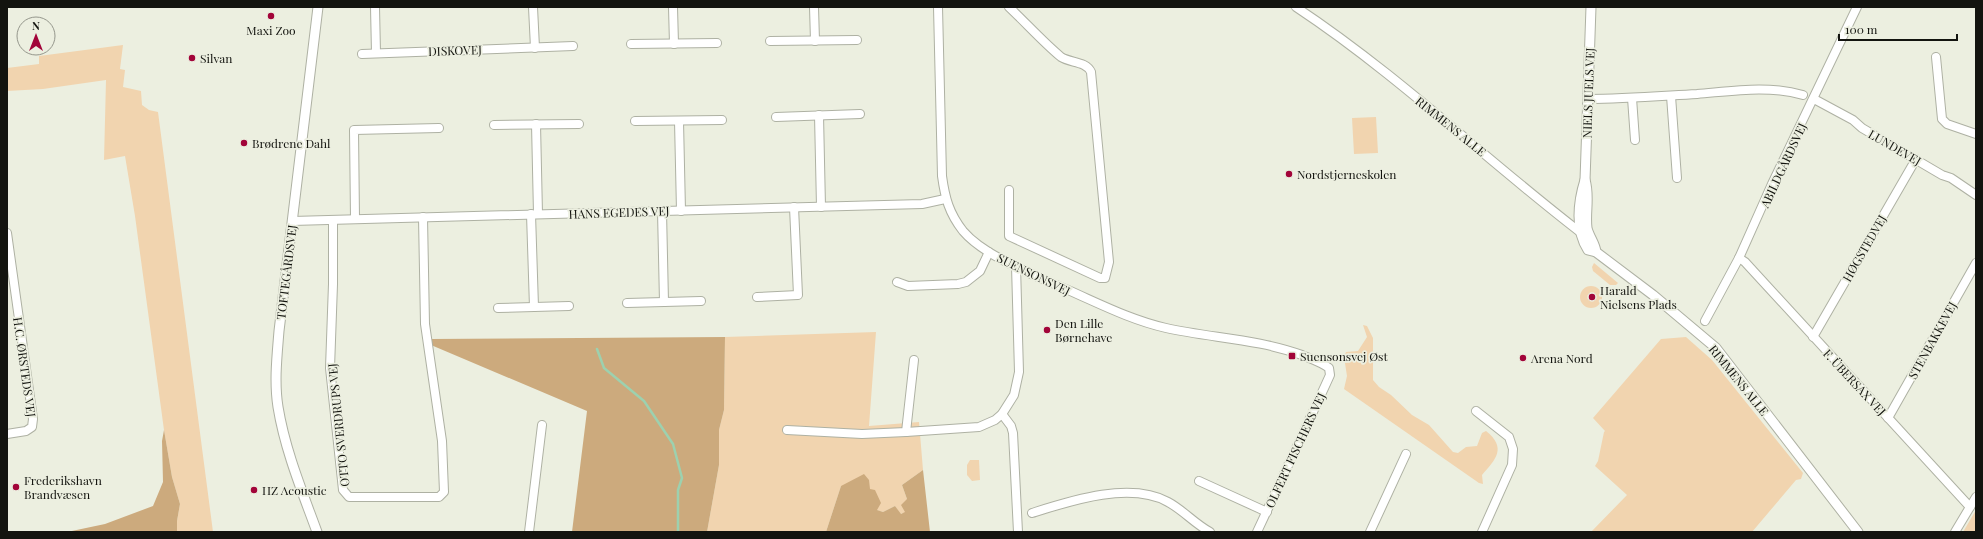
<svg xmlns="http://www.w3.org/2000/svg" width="1983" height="539" font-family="'Playfair Display',serif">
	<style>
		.green { fill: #f1d4af }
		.forest { fill: #ccaa7d }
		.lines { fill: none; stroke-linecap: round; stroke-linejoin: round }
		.stream { stroke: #9dd1af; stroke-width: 2.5 }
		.minor-casing { stroke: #aeb1a3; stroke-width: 10 }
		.tertiary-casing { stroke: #aeb1a3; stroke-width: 11 }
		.minor { stroke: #fff; stroke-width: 8 }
		.tertiary { stroke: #fff; stroke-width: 9 }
		.poi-dot { fill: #a20439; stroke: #ecefe0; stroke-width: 1.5 }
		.labels { text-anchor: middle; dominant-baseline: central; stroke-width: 3.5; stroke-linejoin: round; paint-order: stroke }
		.poi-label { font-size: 12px; fill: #13140f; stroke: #ecefe0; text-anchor: start }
		.street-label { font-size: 12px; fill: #13140f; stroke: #ecefe0 }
	</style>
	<rect width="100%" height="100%" fill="#ecefe0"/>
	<g class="green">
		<path d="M123,45L120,69L125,70L123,87L141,91L142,105L149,110L158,112L213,532H177V521L180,504L172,477L164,430L135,216L125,156L104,160L106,80L43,89L7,91V68L39,64V56Z"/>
		<path d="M1376,117L1378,153L1354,154L1352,118Z"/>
		<path d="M1594,263L1618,283L1616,285H1610L1593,271L1592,267Z"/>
		<circle cx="1591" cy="297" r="11"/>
		<path d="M1363,325L1367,326L1373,338V380L1379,387L1391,395L1412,415L1429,425L1453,452L1458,453L1466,447L1477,446L1482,433L1486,431C1507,448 1496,459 1482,475L1483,484L1479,483L1344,389L1347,376L1344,357L1346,352L1358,351L1367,337Z"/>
		<path d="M876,332L869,426L919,422L923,470L902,485L907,499L905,513L900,514L895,506L883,512L876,510L870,489L841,486L826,532H707L719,465V430L724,410L725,337Z"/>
		<path d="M1686,337L1712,360L1803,473L1801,479L1796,480L1752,532H1591L1627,495L1595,466L1598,461L1604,432L1605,431L1593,418L1661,339Z"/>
		<path d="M970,460H979L980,480L972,481L967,475V465Z"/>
		<path d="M1976,510V532H1963Z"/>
	</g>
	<g class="forest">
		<path d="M725,337L724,410L719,430V465L707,532H572L587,411L431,345V339Z"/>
		<path d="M164,430L172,477L180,504L177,521V532H67L105,524L153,506L163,482L162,441Z"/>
		<path d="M923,470L930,532H826L841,486L864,474L869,480L870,489L875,490L881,503L877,510L883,512L895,506L901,514L905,512L901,505L907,499L902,485Z"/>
	</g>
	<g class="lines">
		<path class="stream" d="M597,349L604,368L644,401L673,444L682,478L678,490V532"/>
		<defs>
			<g id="minor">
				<path d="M375,7L376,53"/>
				<path d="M533,7L535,48"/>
				<path d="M673,7L674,44"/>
				<path d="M814,7L815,41"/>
				<path d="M938,7L942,176C945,198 949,213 963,231C985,257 1037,276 1068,290C1100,304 1131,320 1166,328C1211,338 1258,339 1302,355C1311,359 1321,362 1329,368L1330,375L1325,386L1257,532"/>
				<path d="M1009,7C1026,23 1043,42 1061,57C1070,63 1086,61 1091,72L1109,262L1105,278H1100L1009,236V190"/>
				<path d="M1296,7C1397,74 1484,158 1580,232"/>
				<path d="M770,41L857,40"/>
				<path d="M631,44L717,43"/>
				<path d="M362,54L573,46"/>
				<path d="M1936,57L1942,119L1947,124L1976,134"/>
				<path d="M1671,96L1677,178"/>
				<path d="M1632,98L1635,140"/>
				<path d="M1588,99C1624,99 1661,96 1697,94C1733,91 1768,85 1803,95"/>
				<path d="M1814,99L1853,120L1862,128L1942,175L1951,178L1976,195"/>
				<path d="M819,115L821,207"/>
				<path d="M776,117L860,114"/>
				<path d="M635,121L722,120"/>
				<path d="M679,121L681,211"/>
				<path d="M536,124L538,214"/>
				<path d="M494,125L579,124"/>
				<path d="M662,211L664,302"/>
				<path d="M531,214L534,307"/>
				<path d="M355,219L354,130L439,128"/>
				<path d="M333,220V284L330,368L343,490L349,497H439L444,492L442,441L425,324L423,217"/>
				<path d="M292,221L922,204L945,199"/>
				<path d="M7,233L33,419L32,427L26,431L7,434"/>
				<path d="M1739,258L1745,262L1970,507"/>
				<path d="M897,282L908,286L958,284L966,282L980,271L989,252"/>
				<path d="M757,297L798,295L794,207"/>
				<path d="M627,303L701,301"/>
				<path d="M498,308L569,306"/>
				<path d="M1705,321L1739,258L1772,184L1857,7"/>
				<path d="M1813,337L1916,159"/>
				<path d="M1476,411L1509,437L1513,449L1512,465L1482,532"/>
				<path d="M1002,414L1011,426L1013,433L1018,532"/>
				<path d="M1888,418L1976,263"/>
				<path d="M787,430L862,434L906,432L979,427L995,420L1002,414L1014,395L1019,372L1016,266"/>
				<path d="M906,432L914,360"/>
				<path d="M1199,481L1267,512"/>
				<path d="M1032,513C1070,501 1130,481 1168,502C1183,510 1195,524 1210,532"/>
				<path d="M529,532L542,425"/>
				<path d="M1370,532L1406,454"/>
				<path d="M1955,532L1976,497"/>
			</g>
			<g id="tertiary">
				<path d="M1591,7L1585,180C1590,196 1585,212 1587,228C1589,237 1595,243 1596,252"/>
				<path d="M1585,180C1578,202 1575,230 1588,250L1596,252L1653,295L1716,348L1858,532"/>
				<path d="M317,532C302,491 285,450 278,407C274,382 277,356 279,331L318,7"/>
			</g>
		</defs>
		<use href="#minor" class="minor-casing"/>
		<use href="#tertiary" class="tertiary-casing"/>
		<use href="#minor" class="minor"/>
		<use href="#tertiary" class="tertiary"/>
	</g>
	<g class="poi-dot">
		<circle cx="271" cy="16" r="4"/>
		<circle cx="192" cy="58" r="4"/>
		<circle cx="244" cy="143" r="4"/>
		<circle cx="1289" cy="174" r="4"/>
		<circle cx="1592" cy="297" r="4"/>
		<circle cx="1047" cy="330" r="4"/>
		<rect x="1288" y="352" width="8" height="8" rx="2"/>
		<circle cx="1523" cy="358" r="4"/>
		<circle cx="16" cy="487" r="4"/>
		<circle cx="254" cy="490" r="4"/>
	</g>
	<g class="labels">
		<g class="poi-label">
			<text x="271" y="30" text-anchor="middle">Maxi Zoo</text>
			<text x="200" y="58">Silvan</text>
			<text x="252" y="143">Brødrene Dahl</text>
			<text x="1297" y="174">Nordstjerneskolen</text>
			<text x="1600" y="290">Harald<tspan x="1600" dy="14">Nielsens Plads</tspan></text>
			<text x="1055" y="323">Den Lille<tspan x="1055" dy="14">Børnehave</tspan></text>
			<text x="1300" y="356">Suensonsvej Øst</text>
			<text x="1531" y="358">Arena Nord</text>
			<text x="24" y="480">Frederikshavn<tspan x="24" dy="14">Brandvæsen</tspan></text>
			<text x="262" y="490">HZ Acoustic</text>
		</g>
		<g class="street-label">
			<text transform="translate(455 50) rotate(-2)">DISKOVEJ</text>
			<text transform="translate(1588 93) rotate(-88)">NIELS JUELS VEJ</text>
			<text transform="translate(1451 126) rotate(39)">RIMMENS ALLE</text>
			<text transform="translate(1895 147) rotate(30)">LUNDEVEJ</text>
			<text transform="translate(1783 165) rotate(-65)">ABILDGÅRDSVEJ</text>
			<text transform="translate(619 212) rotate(-2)">HANS EGEDES VEJ</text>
			<text transform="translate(1864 248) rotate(-60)">HØGSTEDVEJ</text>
			<text transform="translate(286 272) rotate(-83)">TOFTEGÅRDSVEJ</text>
			<text transform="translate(1034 274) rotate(26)">SUENSONSVEJ</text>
			<text transform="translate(1932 340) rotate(-61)">STENBAKKEVEJ</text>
			<text transform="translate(25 367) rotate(82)">H.C. ØRSTEDS VEJ</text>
			<text transform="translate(1739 380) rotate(51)">RIMMENS ALLE</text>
			<text transform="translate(1855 382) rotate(47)">F. ÜBERSAX VEJ</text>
			<text transform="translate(338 425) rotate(-96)">OTTO SVERDRUPS VEJ</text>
			<text transform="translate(1295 450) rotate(-65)">OLFERT FISCHERS VEJ</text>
		</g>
	</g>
	<rect width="1983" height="539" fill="none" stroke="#13140f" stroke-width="16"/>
	<g transform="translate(36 36)"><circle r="19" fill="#ecefe0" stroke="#95978c"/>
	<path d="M0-3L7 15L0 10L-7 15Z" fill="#a20439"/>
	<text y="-6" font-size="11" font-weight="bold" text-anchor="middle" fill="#13140f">N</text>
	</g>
	<path d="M1839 34v6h118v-6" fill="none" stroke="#13140f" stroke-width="2"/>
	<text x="1845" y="34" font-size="12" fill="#13140f" stroke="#ecefe0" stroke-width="3" paint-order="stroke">100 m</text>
</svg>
